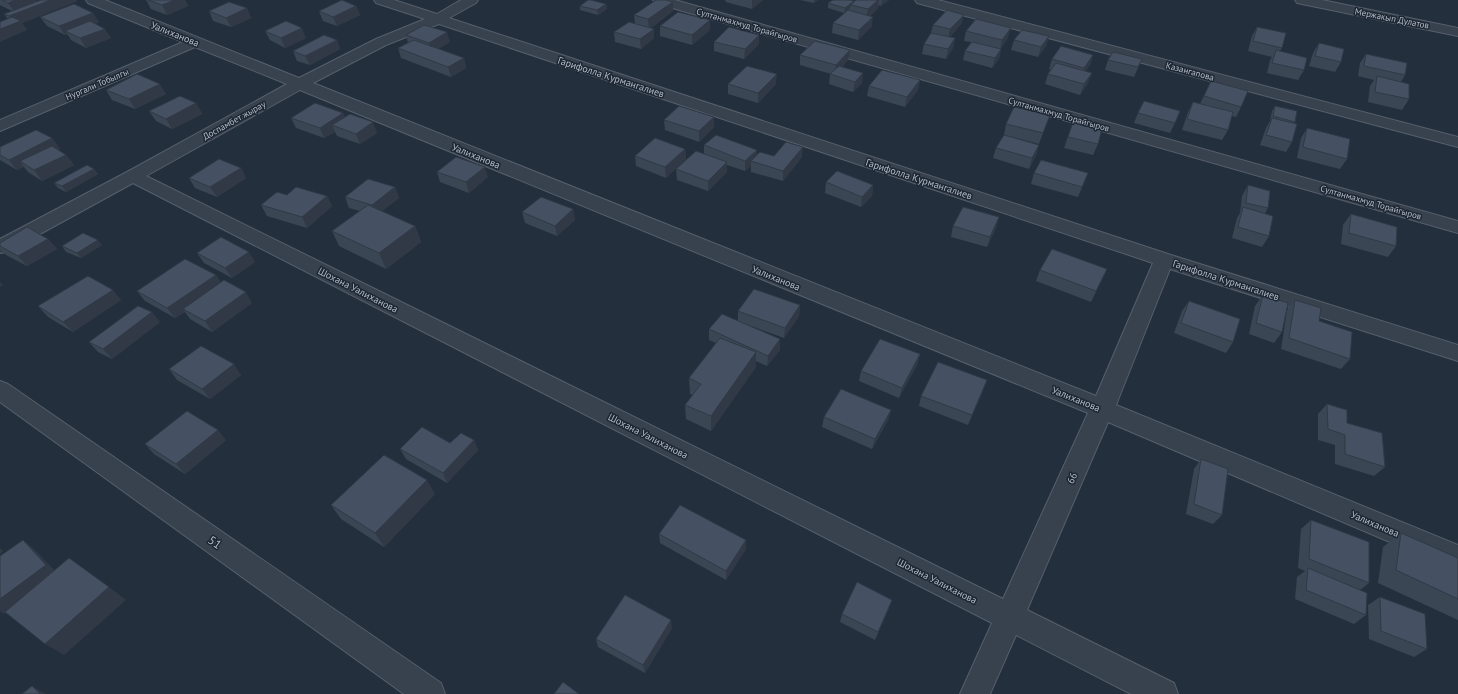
<svg xmlns="http://www.w3.org/2000/svg" width="1458" height="694" font-family="'PT Sans',sans-serif">
	<style>
		.lines { fill: none; stroke-linecap: round; stroke-linejoin: round }
		.minor-casing { stroke: #565f6c; stroke-width: 2 }
		.minor { fill: #38414e; fill-rule: evenodd }
		.wall { fill: #3b4654 }
		.shaded-wall { fill: #303945 }
		.building { fill: #455162; stroke: #303945 }
		.labels { text-anchor: middle; dominant-baseline: central; stroke-width: 3; stroke-linejoin: round; paint-order: stroke }
		.far-street-label { font-size: 9px; fill: #b4bcc9; stroke: #1d2633 }
		.street-label { font-size: 10px; fill: #b4bcc9; stroke: #1d2633 }
		.near-street-label { font-size: 12px; fill: #b4bcc9; stroke: #1d2633 }
	</style>
	<rect width="100%" height="100%" fill="#242f3e"/>
	<g class="lines">
		<defs>
			<g id="minor">
				<path d="M86,0H105L299,78L376,39L425,19L376,3L374,0H394L437,14L461,0H478L476,3L449,18L1171,255L1458,345V361L1170,269L1116,405L1458,545V571L1108,422L1027,610L1174,683L1178,694H1131L1016,635L990,694H960L992,623L133,183L7,252L0,253V239L127,172L287,84L195,47L0,131V120L183,42L88,3ZM439,24L1153,263L1096,396L313,83L386,45ZM300,90L1088,413L1003,599L146,176Z"/>
				<path d="M653,0H675L1458,221V233L655,3Z"/>
				<path d="M915,0H938L1458,137V147L917,3Z"/>
				<path d="M1295,0H1322L1458,28V36L1302,4L1297,3Z"/>
				<path d="M0,381L8,384L441,683L445,694H404L0,402Z"/>
			</g>
		</defs>
		<use href="#minor" class="minor-casing"/>
		<use href="#minor" class="minor"/>
	</g>
	<g class="wall">
		<path d="M0,0H36L37,2L41,0H76L77,1L22,23L27,30L8,19L4,14L12,11L0,5Z"/>
		<path d="M146,0H185L188,6L167,15L151,9Z"/>
		<path d="M725,0H763L752,9L726,2Z"/>
		<path d="M800,0H818L814,3Z"/>
		<path d="M856,0H889L881,6L879,5L878,8L870,16L872,26L858,40L832,33L833,23L848,10L844,13L828,8V3L854,1V2Z"/>
		<path d="M606,4L607,9L598,15L580,10V6Z"/>
		<path d="M356,6L360,15L337,26L323,21L319,11Z"/>
		<path d="M247,8L251,18L231,27L213,21L209,11Z"/>
		<path d="M673,11L651,28L654,38L641,49L615,42L614,32L635,23L634,15Z"/>
		<path d="M964,15L961,24L950,37L955,38L953,48L946,59L922,54L924,44L931,33L933,25Z"/>
		<path d="M40,17L99,22L95,24L111,38L86,48L71,40L68,35H65L47,26Z"/>
		<path d="M660,26L710,30L692,45L660,36Z"/>
		<path d="M1257,27L1282,48L1280,51L1304,70L1298,80L1267,73L1270,60L1272,57L1248,51L1252,36Z"/>
		<path d="M265,31L306,38L285,48L270,40Z"/>
		<path d="M966,31L1008,38L1000,49H1001L999,59L992,68L963,60L965,51L971,42L964,41Z"/>
		<path d="M406,35L450,42L438,49L464,58L466,68L451,77L401,58L398,48L408,43Z"/>
		<path d="M759,35V44L744,59L714,51V42Z"/>
		<path d="M1049,36L1046,46L1038,57L1011,50L1014,40Z"/>
		<path d="M337,40L340,49L310,65L297,61L293,51Z"/>
		<path d="M1319,43L1341,62L1335,72L1309,66L1313,53Z"/>
		<path d="M1366,54L1405,75L1401,82L1409,99L1402,110L1368,102L1370,86L1374,80L1358,76L1360,63Z"/>
		<path d="M800,55L848,60L842,67L862,83L853,92L829,84L830,74H831L800,65Z"/>
		<path d="M1093,55L1090,65L1085,71L1088,83L1080,95L1045,84L1048,74L1051,70L1049,69L1052,59Z"/>
		<path d="M1142,59L1134,77L1105,70L1108,60Z"/>
		<path d="M920,80L918,90L905,107L867,96L869,86Z"/>
		<path d="M1211,81L1241,107L1236,117L1232,116L1228,130L1222,140L1182,130L1188,112L1193,102L1200,104Z"/>
		<path d="M728,84H776L758,103L728,94Z"/>
		<path d="M106,90L166,94L135,109L112,100Z"/>
		<path d="M196,103L202,114L172,129L156,121L149,111Z"/>
		<path d="M1275,106L1295,122L1294,124L1292,142L1286,152L1260,145L1266,128L1270,121L1272,111Z"/>
		<path d="M343,113L345,117L377,133L360,144L337,136L335,132L324,138L296,128L291,118Z"/>
		<path d="M1138,113L1175,123L1170,133L1134,123Z"/>
		<path d="M664,120L714,127L699,142L665,130Z"/>
		<path d="M1073,122L1098,144L1093,155L1064,148Z"/>
		<path d="M1006,124L1046,125L1039,144L1010,136L1039,145L1036,155L1029,169L993,158L996,148L1004,135Z"/>
		<path d="M1307,128L1347,159L1340,169L1297,158L1301,138Z"/>
		<path d="M52,138L60,149L58,150L66,155L74,165L42,181L28,172L24,167L17,170L0,160V147Z"/>
		<path d="M704,145L757,155L802,157L783,181L751,172V166L745,171L727,165V172L708,191L677,180L676,169L704,154Z"/>
		<path d="M685,149L686,159L666,178L636,166L635,156Z"/>
		<path d="M241,168L246,178L217,197L195,188L189,178Z"/>
		<path d="M94,169L98,174L66,192L58,188L54,183Z"/>
		<path d="M437,172L488,177L469,193L440,182Z"/>
		<path d="M1034,173H1088L1078,197L1031,184Z"/>
		<path d="M826,182L873,185L872,196L861,207L825,193Z"/>
		<path d="M1248,185L1268,208L1265,213L1269,236L1262,247L1232,238L1237,218L1240,213L1242,196Z"/>
		<path d="M395,187L399,198L382,211L415,226L421,242L386,269L339,246L332,231L360,211L349,208L345,197Z"/>
		<path d="M287,195L327,196L332,206L307,228L267,216L261,205Z"/>
		<path d="M573,209L575,220L557,236L525,223L522,212Z"/>
		<path d="M1351,214L1396,246L1388,257L1341,244L1343,225Z"/>
		<path d="M999,217L996,228L987,247L951,237L953,226Z"/>
		<path d="M48,239L57,249L27,266L6,255L0,248V243Z"/>
		<path d="M102,245L81,258L66,252L62,246Z"/>
		<path d="M197,253L255,262L232,278L204,263Z"/>
		<path d="M1107,269L1091,302L1036,281L1040,270Z"/>
		<path d="M216,275L221,283L252,303L212,332L190,319L185,312L175,318L145,301L137,291Z"/>
		<path d="M1263,295L1282,332L1274,343L1249,334L1255,306Z"/>
		<path d="M121,300L73,332L48,317L38,306Z"/>
		<path d="M1295,300L1319,321L1350,359L1341,369L1281,349L1287,310Z"/>
		<path d="M1189,301L1233,342L1226,353L1174,333L1182,311Z"/>
		<path d="M800,305L799,316L784,338L746,324L780,339V350L767,366L756,361V367L711,431L686,419L685,405L693,395L690,394L689,378L716,343L709,340V329L738,321V311Z"/>
		<path d="M160,322L112,359L98,352L89,342Z"/>
		<path d="M920,354L917,365L899,398L859,381L861,371Z"/>
		<path d="M169,369L241,375L210,399L177,380Z"/>
		<path d="M983,391L968,425L919,406L921,396Z"/>
		<path d="M1327,404L1347,423L1385,467L1374,476L1335,464V445L1318,440V414Z"/>
		<path d="M891,410L888,420L872,449L822,427L824,417Z"/>
		<path d="M226,440L185,474L154,454L145,444Z"/>
		<path d="M474,440L478,450L447,483L406,459L400,449Z"/>
		<path d="M1201,459L1222,515L1213,524L1186,514L1194,469Z"/>
		<path d="M435,494L384,547L341,519L331,505Z"/>
		<path d="M1311,520L1369,583L1360,590L1366,615L1354,624L1295,599L1297,577L1305,571L1298,568L1301,529Z"/>
		<path d="M1401,533L1458,558V620L1378,583L1383,547Z"/>
		<path d="M659,534L746,540V549L726,580L660,543Z"/>
		<path d="M1380,597L1427,649L1414,657L1369,639L1368,605Z"/>
		<path d="M889,608L875,640L840,622L842,614Z"/>
		<path d="M672,628L645,673L598,647L596,639Z"/>
	</g>
	<g class="shaded-wall">
		<path d="M16,0H36L38,4L15,12L8,3Z"/>
		<path d="M51,0H76L77,1L22,23L27,30L0,42V29L14,23L9,16Z"/>
		<path d="M175,0H185L188,6L167,15L162,5Z"/>
		<path d="M752,0H763L752,9Z"/>
		<path d="M814,0H818L814,3Z"/>
		<path d="M878,0H879L878,8L866,19L868,9Z"/>
		<path d="M882,0H889L881,6Z"/>
		<path d="M854,1L853,6L851,5L850,8L844,13L845,8Z"/>
		<path d="M673,2V11L649,29L648,19Z"/>
		<path d="M606,4L607,9L598,15L597,10Z"/>
		<path d="M356,6L360,15L337,26L333,17Z"/>
		<path d="M247,8L251,18L231,27L226,18Z"/>
		<path d="M93,13L99,22L71,33L65,31L68,35H65L59,26Z"/>
		<path d="M964,15L961,24L948,39L950,29Z"/>
		<path d="M873,17L872,26L858,40L859,30Z"/>
		<path d="M710,20V30L692,45V35Z"/>
		<path d="M302,28L306,38L285,48L281,38Z"/>
		<path d="M1011,28L1008,38L1000,50L1002,40Z"/>
		<path d="M105,29L111,38L86,48L80,38Z"/>
		<path d="M654,29V38L641,49L640,39Z"/>
		<path d="M447,32L450,42L432,53L429,43Z"/>
		<path d="M759,35V44L744,59L745,49Z"/>
		<path d="M1049,36L1046,46L1038,57L1041,47Z"/>
		<path d="M955,38L953,48L946,59L948,49Z"/>
		<path d="M337,40L340,49L310,65L305,56Z"/>
		<path d="M1001,49L999,59L992,68L995,58Z"/>
		<path d="M850,50L848,60L834,75L836,65Z"/>
		<path d="M1093,55L1090,65L1081,78L1084,68Z"/>
		<path d="M464,58L466,68L451,77L448,67Z"/>
		<path d="M863,73L862,83L853,92L855,82Z"/>
		<path d="M1092,73L1088,83L1080,95L1084,84Z"/>
		<path d="M777,74L776,84L758,103V93Z"/>
		<path d="M920,80L918,90L905,107L907,97Z"/>
		<path d="M160,84L166,94L135,109L129,99Z"/>
		<path d="M196,103L202,114L172,129L166,119Z"/>
		<path d="M343,113L347,123L332,125L335,132L324,138L320,128Z"/>
		<path d="M714,117V127L699,142V131Z"/>
		<path d="M373,122L377,133L360,144L356,134Z"/>
		<path d="M52,138L60,149L26,165L20,161L24,167L17,170L9,160Z"/>
		<path d="M1039,145L1036,155L1029,169L1032,158Z"/>
		<path d="M803,147L802,157L783,181V171Z"/>
		<path d="M685,149L686,159L666,178L665,167Z"/>
		<path d="M757,150V161H751V166L745,171V161Z"/>
		<path d="M66,155L74,165L42,181L34,170Z"/>
		<path d="M727,162V172L708,191V181Z"/>
		<path d="M485,167L488,177L469,193L466,182Z"/>
		<path d="M241,168L246,178L217,197L210,187Z"/>
		<path d="M94,169L98,174L66,192L62,186Z"/>
		<path d="M873,185L872,196L861,207L862,197Z"/>
		<path d="M395,187L399,198L376,216L372,205Z"/>
		<path d="M327,196L332,206L307,228L302,217Z"/>
		<path d="M573,209L575,220L557,236L555,226Z"/>
		<path d="M999,217L996,228L987,247L990,237Z"/>
		<path d="M415,226L421,242L386,269L379,253Z"/>
		<path d="M48,239L57,249L27,266L18,256Z"/>
		<path d="M98,240L102,245L81,258L77,253Z"/>
		<path d="M249,252L255,262L232,278L225,268Z"/>
		<path d="M216,275L222,285L183,309L185,312L175,318L167,308Z"/>
		<path d="M0,282L3,285L0,287Z"/>
		<path d="M113,290L121,300L73,332L63,322Z"/>
		<path d="M246,292L252,303L212,332L205,321Z"/>
		<path d="M800,305L799,316L784,338L785,328Z"/>
		<path d="M152,312L160,322L112,359L103,349Z"/>
		<path d="M780,339V350L767,366L768,356Z"/>
		<path d="M756,352V367L711,431V416Z"/>
		<path d="M920,354L917,365L899,398L902,388Z"/>
		<path d="M234,364L241,375L210,399L202,389Z"/>
		<path d="M987,380L983,391L968,425L972,415Z"/>
		<path d="M891,410L888,420L872,449L875,439Z"/>
		<path d="M218,430L226,440L185,474L176,464Z"/>
		<path d="M474,440L478,450L447,483L443,473Z"/>
		<path d="M427,480L435,494L384,547L375,533Z"/>
		<path d="M23,540L35,550L58,574L4,614L0,611V599Z"/>
		<path d="M746,540V549L726,580V571Z"/>
		<path d="M0,548L3,551L0,554Z"/>
		<path d="M109,587L126,600L64,655L45,644Z"/>
		<path d="M892,600L889,608L875,640L878,632Z"/>
		<path d="M671,620L672,628L645,673L643,665Z"/>
		<path d="M32,686L46,694H40Z"/>
	</g>
	<g class="building">
		<path d="M2,0H16L8,3Z"/>
		<path d="M41,0H51L9,16L4,14Z"/>
		<path d="M148,0H175L162,5Z"/>
		<path d="M342,0L356,6L333,17L319,11Z"/>
		<path d="M588,0H591L606,4L597,10L580,6Z"/>
		<path d="M656,0H666L673,2L648,19L634,15Z"/>
		<path d="M833,0H850L854,1L845,8L828,3Z"/>
		<path d="M856,0H878L868,9L851,5Z"/>
		<path d="M229,2L247,8L226,18L209,11Z"/>
		<path d="M74,4L93,13L59,26L40,17Z"/>
		<path d="M848,10L873,17L859,30L833,23Z"/>
		<path d="M947,10L964,15L950,29L933,25Z"/>
		<path d="M678,12L710,20L692,35L660,26Z"/>
		<path d="M12,17L21,21L0,29V22Z"/>
		<path d="M976,19L1011,28L1002,40L966,31Z"/>
		<path d="M90,21L105,29L80,38L65,31Z"/>
		<path d="M286,21L302,28L281,38L265,31Z"/>
		<path d="M629,22L654,29L640,39L614,32Z"/>
		<path d="M424,25L447,32L429,43L406,35Z"/>
		<path d="M729,27L759,35L745,49L714,42Z"/>
		<path d="M1257,27L1286,33L1282,48L1253,41Z"/>
		<path d="M1022,30L1049,36L1041,47L1014,40Z"/>
		<path d="M931,33L955,38L948,49L924,44Z"/>
		<path d="M324,35L337,40L305,56L293,51Z"/>
		<path d="M414,40L464,58L448,67L398,48Z"/>
		<path d="M815,41L850,50L836,65L800,55Z"/>
		<path d="M972,42L1001,49L995,58L965,51Z"/>
		<path d="M1319,43L1344,49L1341,62L1315,56Z"/>
		<path d="M1061,46L1093,55L1084,68L1052,59Z"/>
		<path d="M1276,50L1307,58L1304,70L1272,63Z"/>
		<path d="M1113,52L1142,59L1138,67L1108,60Z"/>
		<path d="M1366,54L1407,63L1405,75L1364,66Z"/>
		<path d="M1056,63L1092,73L1084,84L1048,74Z"/>
		<path d="M747,66L777,74L758,93L728,84Z"/>
		<path d="M839,66L863,73L855,82L830,74Z"/>
		<path d="M882,70L920,80L907,97L869,86Z"/>
		<path d="M137,74L160,84L129,99L106,90Z"/>
		<path d="M1377,76L1409,84V99L1375,92Z"/>
		<path d="M1211,81L1248,91L1241,107L1204,96Z"/>
		<path d="M180,96L196,103L166,119L149,111Z"/>
		<path d="M1144,101L1180,111L1175,123L1138,113Z"/>
		<path d="M1193,102L1233,112L1228,130L1187,119Z"/>
		<path d="M315,103L343,113L320,128L291,118Z"/>
		<path d="M679,106L714,117L699,131L664,120Z"/>
		<path d="M1275,106L1297,111L1295,122L1273,116Z"/>
		<path d="M1014,107L1050,115L1043,133L1006,124Z"/>
		<path d="M350,114L373,122L356,134L332,125Z"/>
		<path d="M1272,118L1297,124L1292,142L1266,135Z"/>
		<path d="M1073,122L1102,129L1098,144L1068,137Z"/>
		<path d="M1307,128L1350,139L1347,159L1303,147Z"/>
		<path d="M36,130L52,138L9,160L0,155V147Z"/>
		<path d="M716,135L757,150L745,161L704,145Z"/>
		<path d="M1004,135L1039,145L1032,158L996,148Z"/>
		<path d="M655,138L685,149L665,167L635,156Z"/>
		<path d="M786,142L803,147L783,171L751,161L760,152L774,156Z"/>
		<path d="M52,146L66,155L34,170L20,161Z"/>
		<path d="M696,151L727,162L708,181L676,169Z"/>
		<path d="M456,157L485,167L466,182L437,172Z"/>
		<path d="M219,159L241,168L210,187L189,178Z"/>
		<path d="M1041,160L1088,173L1082,187L1034,173Z"/>
		<path d="M87,165L94,169L62,186L54,183Z"/>
		<path d="M837,171L873,185L862,197L826,182Z"/>
		<path d="M368,179L395,187L372,205L345,197Z"/>
		<path d="M1248,185L1270,191L1268,208L1246,203Z"/>
		<path d="M296,187L327,196L302,217L261,205L277,192L287,195Z"/>
		<path d="M541,197L573,209L555,226L522,212Z"/>
		<path d="M368,205L415,226L379,253L332,231Z"/>
		<path d="M963,207L999,217L990,237L953,226Z"/>
		<path d="M1243,207L1273,216L1269,236L1238,227Z"/>
		<path d="M1351,214L1397,227L1396,246L1349,233Z"/>
		<path d="M27,227L48,239L18,256L0,246V243Z"/>
		<path d="M83,233L98,240L77,253L62,246Z"/>
		<path d="M221,237L249,252L225,268L197,253Z"/>
		<path d="M1052,249L1107,269L1096,291L1040,270Z"/>
		<path d="M185,259L216,275L167,308L137,291Z"/>
		<path d="M88,276L113,290L63,322L38,306Z"/>
		<path d="M224,280L246,292L205,321L183,309Z"/>
		<path d="M754,289L800,305L785,328L738,311Z"/>
		<path d="M1263,295L1288,303L1282,332L1256,323Z"/>
		<path d="M1295,300L1321,308L1319,321L1352,332L1350,359L1289,338Z"/>
		<path d="M1189,301L1240,319L1233,342L1181,323Z"/>
		<path d="M138,306L152,312L103,349L89,342Z"/>
		<path d="M722,314L780,339L768,356L709,329Z"/>
		<path d="M720,338L756,352L711,416L685,405L701,384L689,378Z"/>
		<path d="M880,339L920,354L902,388L861,371Z"/>
		<path d="M201,346L234,364L202,389L169,369Z"/>
		<path d="M938,362L987,380L972,415L921,396Z"/>
		<path d="M841,389L891,410L875,439L824,417Z"/>
		<path d="M1327,404L1347,410V423L1382,433L1385,467L1345,454V435L1328,429Z"/>
		<path d="M187,411L218,430L176,464L145,444Z"/>
		<path d="M422,427L450,443L461,433L474,440L443,473L400,449Z"/>
		<path d="M384,455L427,480L375,533L331,505Z"/>
		<path d="M1201,459L1228,469L1222,515L1194,504Z"/>
		<path d="M680,505L746,540L726,571L659,534Z"/>
		<path d="M1311,520L1369,542V583L1309,559Z"/>
		<path d="M1401,533L1458,558V599L1396,570Z"/>
		<path d="M23,540L46,565L0,599V556Z"/>
		<path d="M69,558L109,587L45,644L5,612Z"/>
		<path d="M1308,568L1367,593L1366,615L1306,590Z"/>
		<path d="M857,582L892,600L878,632L842,614Z"/>
		<path d="M625,595L671,620L643,665L596,639Z"/>
		<path d="M1380,597L1425,614L1427,649L1381,631Z"/>
		<path d="M563,682L579,694H554Z"/>
		<path d="M32,686L40,694H22Z"/>
	</g>
	<g class="labels">
		<g class="far-street-label">
			<text transform="translate(1392 18) rotate(11)">Мержакып Дулатов</text>
			<text transform="translate(747 25) rotate(16)">Султанмахмуд Торайгыров</text>
			<text transform="translate(1190 71) rotate(15)">Казангапова</text>
			<text transform="translate(97 84) rotate(-23)">Нургали Тобылгы</text>
			<text transform="translate(1059 114) rotate(16)">Султанмахмуд Торайгыров</text>
			<text transform="translate(234 120) rotate(-29)">Доспамбет жырау</text>
			<text transform="translate(1371 202) rotate(16)">Султанмахмуд Торайгыров</text>
		</g>
		<g class="street-label">
			<text transform="translate(175 34) rotate(22)">Уалиханова</text>
			<text transform="translate(611 77) rotate(18)">Гарифолла Курмангалиев</text>
			<text transform="translate(476 156) rotate(22)">Уалиханова</text>
			<text transform="translate(919 179) rotate(18)">Гарифолла Курмангалиев</text>
			<text transform="translate(776 278) rotate(22)">Уалиханова</text>
			<text transform="translate(1226 280) rotate(18)">Гарифолла Курмангалиев</text>
			<text transform="translate(358 290) rotate(27)">Шохана Уалиханова</text>
			<text transform="translate(1076 399) rotate(22)">Уалиханова</text>
			<text transform="translate(648 436) rotate(27)">Шохана Уалиханова</text>
			<text transform="translate(1072 478) rotate(-66)">66</text>
			<text transform="translate(1375 524) rotate(23)">Уалиханова</text>
			<text transform="translate(937 581) rotate(27)">Шохана Уалиханова</text>
		</g>
		<g class="near-street-label">
			<text transform="translate(215 542) rotate(35)">51</text>
		</g>
	</g>
</svg>
